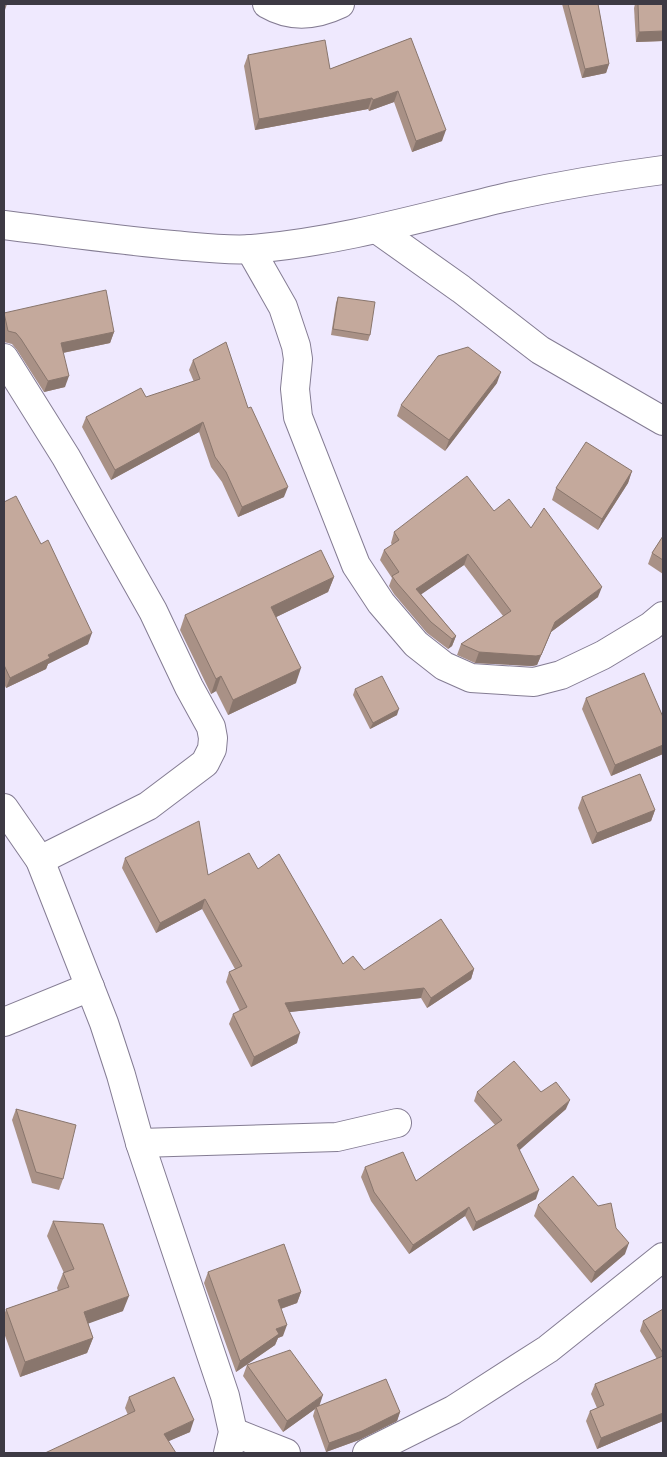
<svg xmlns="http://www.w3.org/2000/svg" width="667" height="1457" font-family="'Playfair Display',serif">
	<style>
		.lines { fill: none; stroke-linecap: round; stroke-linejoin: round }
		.minor-casing { stroke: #847c93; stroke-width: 30 }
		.minor { stroke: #fff; stroke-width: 28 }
		.wall { fill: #a99186 }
		.shaded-wall { fill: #89766d }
		.building { fill: #c4a99c; stroke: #89766d }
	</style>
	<rect width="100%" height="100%" fill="#efe9fe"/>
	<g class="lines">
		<defs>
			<g id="minor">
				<path d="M267,4C291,18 315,16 340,4"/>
				<path d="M4,225C60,232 116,240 173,245C197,247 228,251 252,249C337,242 420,218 503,198C556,186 610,177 663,170"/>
				<path d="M378,230L461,289L540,350L663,421"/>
				<path d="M250,249L283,307L296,346L298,359L295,389L298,417L356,565L381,603L416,644L444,666L471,678L534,682L561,675L603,655L651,626L663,616"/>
				<path d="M4,358L66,457L153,611L189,687L211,727L213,738L212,749L205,763L148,806L40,860"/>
				<path d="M4,808L40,860L104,1023L121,1075L140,1143L225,1396L233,1432L228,1453"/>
				<path d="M4,1022L90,987"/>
				<path d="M140,1143L337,1137L397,1123"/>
				<path d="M233,1432L286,1453"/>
				<path d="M367,1453L453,1410L548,1349L663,1257"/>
			</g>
		</defs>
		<use href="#minor" class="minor-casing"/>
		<use href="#minor" class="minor"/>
	</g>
	<g class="wall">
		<path d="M562,4H598L609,64L606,73L582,78Z"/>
		<path d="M635,4H663V41L636,42L634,8Z"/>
		<path d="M411,38L442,141L412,152L394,102L369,111L368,109L255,130L244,66L248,55L330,69Z"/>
		<path d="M338,297L370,335L368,341L331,335L336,303Z"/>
		<path d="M4,313L114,332L110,343L63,353L65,387L44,392L17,350L12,344L4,342Z"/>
		<path d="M193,360L248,408L284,497L238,517L222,482L211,467L199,432L111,480L82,427L86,417L194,382L189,370Z"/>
		<path d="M497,383L445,451L397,416L401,405Z"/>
		<path d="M632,471L628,483L598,530L552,500L556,488Z"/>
		<path d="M4,502L88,644L48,664L46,669L6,688L4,684Z"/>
		<path d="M494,511L531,528L598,597L551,632L537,665L532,666L475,663L457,655L461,644L503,616L464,565L421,594L456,636L452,646L448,649L427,633L394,594L389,586L392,578L380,560L384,550L392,545L391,543L394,532Z"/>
		<path d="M663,536V574L648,564L652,553Z"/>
		<path d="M334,577L328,592L276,617L296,683L228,715L216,691L211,694L180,630L185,615Z"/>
		<path d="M355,689L397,715L370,729L353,695Z"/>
		<path d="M586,698L663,717V754L611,776L582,709Z"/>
		<path d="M582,797L655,810L651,821L592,844L578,808Z"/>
		<path d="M125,858L208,875L258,869L343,964L364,970L474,969L471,979L427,1008L421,998L289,1012L297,1043L251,1067L229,1024L233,1014L240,1011L226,982L229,972L235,969L202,909L156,933L122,868Z"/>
		<path d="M477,1092H541L566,1109L519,1150L536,1199L473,1231L465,1216L409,1254L371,1201L361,1177L365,1167L416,1181L495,1125L474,1101Z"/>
		<path d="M16,1109L63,1179L59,1190L32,1183L12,1120Z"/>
		<path d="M538,1205L616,1228L625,1254L591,1283L534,1216Z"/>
		<path d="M53,1221L123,1311L88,1323L93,1338L87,1353L20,1377L4,1333V1316L6,1309L58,1291L57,1288L63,1273H64L47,1236Z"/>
		<path d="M208,1272L301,1292L297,1303L281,1309L283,1336L278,1338L275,1345L236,1372L204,1283Z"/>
		<path d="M663,1309V1421L597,1449L586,1421L590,1411L597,1408L591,1394L595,1384L657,1359L640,1331L643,1321Z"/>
		<path d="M247,1365L319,1406L400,1412L397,1421L359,1440L326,1452L313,1416L315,1409L283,1432L243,1376Z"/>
		<path d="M129,1397L190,1432L168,1441L128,1415L125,1408Z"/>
	</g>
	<g class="shaded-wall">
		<path d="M4,4H7L4,13Z"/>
		<path d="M663,31V41L636,42L639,32Z"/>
		<path d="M609,64L606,73L582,78L585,69Z"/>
		<path d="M398,91L394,102L369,111L373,100Z"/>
		<path d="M372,98L368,109L255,130L259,119Z"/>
		<path d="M446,130L442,141L412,152L416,141Z"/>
		<path d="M114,332L110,343L57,354L61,343Z"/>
		<path d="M501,372L497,383L445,451L449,440Z"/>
		<path d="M69,376L65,387L44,392L48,381Z"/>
		<path d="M203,422L199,432L111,480L115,470Z"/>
		<path d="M632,471L628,483L598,530L602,519Z"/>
		<path d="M288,487L284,497L238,517L242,507Z"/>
		<path d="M468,554L464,565L413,600L416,589Z"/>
		<path d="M334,577L328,592L266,622L271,607Z"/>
		<path d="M602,587L598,597L551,632L537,665L532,666L475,663L479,652L555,622Z"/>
		<path d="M92,633L88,644L48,664L46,669L6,688L10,678L48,655Z"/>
		<path d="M456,636L452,646L448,649L452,639Z"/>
		<path d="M301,668L296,683L228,715L233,700Z"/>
		<path d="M221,676L216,691L211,694L216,679Z"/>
		<path d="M399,709L397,715L370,729L373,723Z"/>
		<path d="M663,745V754L611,776L615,765Z"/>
		<path d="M655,810L651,821L592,844L597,833Z"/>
		<path d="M205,899L202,909L156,933L160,923Z"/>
		<path d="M474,969L471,979L427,1008L431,998Z"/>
		<path d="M424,988L421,998L281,1013L285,1003Z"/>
		<path d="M300,1033L297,1043L251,1067L254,1057Z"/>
		<path d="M570,1100L566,1109L514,1155L517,1145Z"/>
		<path d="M539,1190L536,1199L473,1231L476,1222Z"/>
		<path d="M469,1207L465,1216L409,1254L413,1245Z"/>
		<path d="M629,1243L625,1254L591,1283L595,1272Z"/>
		<path d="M301,1292L297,1303L274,1311L278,1300Z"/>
		<path d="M129,1296L123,1311L79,1327L84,1312Z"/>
		<path d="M287,1325L283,1336L278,1338L275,1345L236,1372L240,1361L276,1329Z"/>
		<path d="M93,1338L87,1353L20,1377L25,1362Z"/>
		<path d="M323,1395L319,1407H316L315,1409L283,1432L287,1421Z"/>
		<path d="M400,1412L397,1421L359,1440L326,1452L329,1443Z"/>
		<path d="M663,1413V1421L597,1449L601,1438Z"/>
		<path d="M194,1420L190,1432L160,1445L164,1434Z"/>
	</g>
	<g class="building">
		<path d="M568,4H598L609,64L585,69Z"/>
		<path d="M638,4H663V31L639,32Z"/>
		<path d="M411,38L446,130L416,141L398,91L373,100L372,98L259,119L248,55L325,40L330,69Z"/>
		<path d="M106,290L114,332L61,343L69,376L48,381L21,339L16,333L8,331L4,313Z"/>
		<path d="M338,297L375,302L370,335L333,329Z"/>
		<path d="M226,342L248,408L251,407L288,487L242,507L226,472L215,457L203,422L115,470L86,417L141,388L146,397L200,379L193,360Z"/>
		<path d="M468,347L501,372L449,440L401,405L438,356Z"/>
		<path d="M586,442L632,471L602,519L556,488Z"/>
		<path d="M467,476L494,511L509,499L531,528L544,508L602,587L555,622L541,655L536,656L479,652L461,644L511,611L468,554L416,589L456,636L452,639L431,622L397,583L392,576L399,572L384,550L399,540L394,532Z"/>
		<path d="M16,496L41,544L48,540L92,633L48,655L50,658L10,678L4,665V502Z"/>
		<path d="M663,536V560L652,553Z"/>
		<path d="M321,550L334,577L271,607L301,668L233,700L221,676L216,679L185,615Z"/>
		<path d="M644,673L663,717V745L615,765L586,698Z"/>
		<path d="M382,676L399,709L373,723L355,689Z"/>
		<path d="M640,774L655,810L597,833L582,797Z"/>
		<path d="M199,821L208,875L249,853L258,869L279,854L343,964L353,956L364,970L441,919L474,969L431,998L424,988L285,1003L300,1033L254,1057L233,1014L247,1007L229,972L242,966L205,899L160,923L125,858Z"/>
		<path d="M514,1061L541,1092L556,1082L570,1100L517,1145L539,1190L476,1222L469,1207L413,1245L374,1192L365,1167L403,1152L416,1181L502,1120L477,1092Z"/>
		<path d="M16,1109L76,1125L63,1179L36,1172Z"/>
		<path d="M573,1176L598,1206L611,1203L616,1228L629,1243L595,1272L538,1205Z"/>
		<path d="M53,1221L103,1224L129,1296L84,1312L93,1338L25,1362L6,1309L69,1287L63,1273L74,1269Z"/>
		<path d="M284,1244L301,1292L278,1300L287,1325L276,1329L279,1334L240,1361L208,1272Z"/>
		<path d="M663,1309V1353L643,1321Z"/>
		<path d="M290,1350L323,1395L287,1421L247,1365Z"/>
		<path d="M663,1356V1413L601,1438L590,1411L604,1405L595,1384Z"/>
		<path d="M174,1377L194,1420L164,1434L176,1453H45L135,1411L129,1397Z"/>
		<path d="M386,1379L400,1412L362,1431L329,1443L316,1407Z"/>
	</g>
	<rect width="667" height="1457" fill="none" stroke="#3d3a44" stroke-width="10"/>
</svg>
